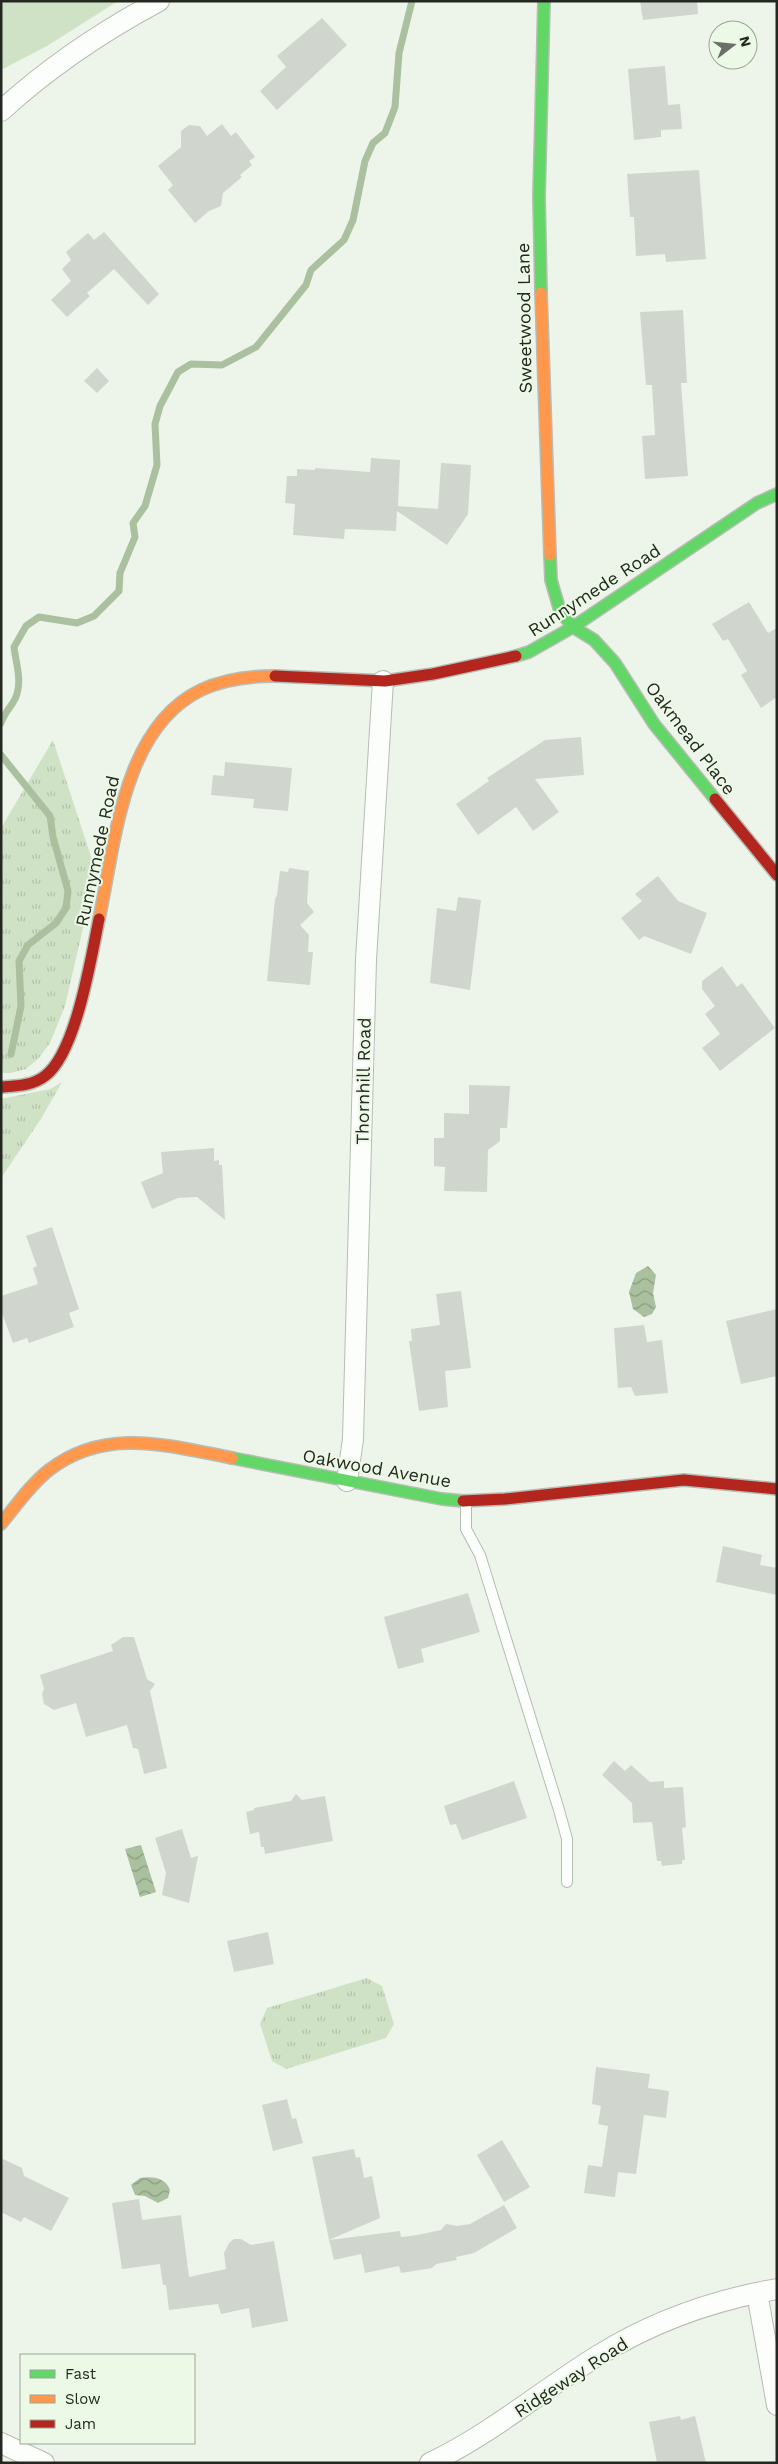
<svg xmlns="http://www.w3.org/2000/svg" width="778" height="2464" font-family="'Work Sans',sans-serif">
	<style>
		.grass { fill: #d0e2c6 }
		.park { fill: url(#park-tufts) }
		.water { fill: url(#water-waves) }
		.lines { fill: none; stroke-linecap: round; stroke-linejoin: round }
		.stream { stroke: #aac09e; stroke-width: 7 }
		.building { fill: #d0d6ce }
		.lane-casing { stroke: #b7bcb4; stroke-width: 12 }
		.street-casing { stroke: #b7bcb4; stroke-width: 22 }
		.fast-casing { stroke: #b7bcb4; stroke-width: 14 }
		.slow-casing { stroke: #b7bcb4; stroke-width: 14 }
		.jam-casing { stroke: #b7bcb4; stroke-width: 14 }
		.lane { stroke: #fcfefc; stroke-width: 10 }
		.street { stroke: #fcfefc; stroke-width: 20 }
		.fast { stroke: #63d668; stroke-width: 11 }
		.slow { stroke: #ff974d; stroke-width: 11 }
		.jam { stroke: #b3261e; stroke-width: 11 }
		.labels { text-anchor: middle; dominant-baseline: central; stroke-width: 4; stroke-linejoin: round; paint-order: stroke }
		.street-label { font-size: 18px; fill: #242821; stroke: #ecf9e6 }
	</style>
	<defs>
		<pattern id="park-tufts" width="24" height="20" patternUnits="userSpaceOnUse" patternTransform="scale(1.25)"><rect width="24" height="20" fill="#d0e2c6"/><path d="M3 7l-1-3M5 7V3M7 7l1-3M15 17l-1-3M17 17v-4M19 17l1-3" fill="none" stroke="#b2c2aa"/></pattern>
		<pattern id="water-waves" width="16" height="10" patternUnits="userSpaceOnUse" patternTransform="scale(1.25)"><rect width="16" height="10" fill="#aac09e"/><path d="M0 5q4-4 8 0t8 0" fill="none" stroke="#8a9c80"/></pattern>
	</defs>
	<rect width="100%" height="100%" fill="#edf5ea"/>
	<path class="grass" d="M1,1H118L47,46L1,70Z"/>
	<g class="park">
		<path d="M53,740L96,872L65,1006L50,1043L38,1059L26,1069L11,1073H1V828Z"/>
		<path d="M62,1082L41,1119L1,1178V1099L50,1089Z"/>
		<path d="M367,1978L382,1986L394,2024L386,2038L286,2069L272,2061L260,2024L267,2008Z"/>
	</g>
	<g class="water">
		<path d="M648,1266L656,1275L653,1293L656,1307L652,1314L644,1317L633,1309L629,1292L636,1273Z"/>
		<path d="M141,1845L156,1892L140,1897L125,1849Z"/>
		<path d="M140,2178C151,2176 166,2177 170,2190L168,2198L158,2203L145,2196L135,2195L131,2185Z"/>
	</g>
	<g class="lines">
		<g class="stream">
			<path d="M1,723C4,713 11,707 15,699C23,682 16,664 14,647L26,626L39,617L77,623L94,616L119,591L120,573L135,537L133,523L145,506L157,465L155,424L160,406L178,372L191,364L222,365L256,347L306,285L311,270L344,240L353,220L365,161L373,143L385,133L395,107L399,53L412,1"/>
			<path d="M1,755L50,816L53,837L68,891L66,908L56,923L28,945L19,961L21,1006L11,1054"/>
		</g>
	</g>
	<g class="building">
		<path d="M640,1H697L698,14L643,20Z"/>
		<path d="M322,18L347,45L277,110L260,91L286,67L277,56Z"/>
		<path d="M665,66L668,105L680,104L682,129L661,130V137L634,140L628,69Z"/>
		<path d="M222,124L231,136L236,132L255,157L249,161L252,165L240,175L242,177L223,193L221,206L209,211L195,223L168,190L173,185L158,166L181,147V131L189,125L200,126L207,136Z"/>
		<path d="M699,170L706,259L666,262L665,254L636,256L634,217H630L627,174Z"/>
		<path d="M104,232L159,294L148,305L114,269L87,293L90,296L67,317L51,300L71,281L62,269L71,260L66,252L88,233L94,240Z"/>
		<path d="M683,310L687,383H681L688,476L645,479L642,436L655,435L652,385H646L640,312Z"/>
		<path d="M97,368L109,381L97,393L84,381Z"/>
		<path d="M371,458L400,460L398,506L438,509L441,463L471,465L468,514L447,545L397,511L396,531L345,529L344,539L293,535L295,504L285,503L287,476H297V469L315,470V468L370,472Z"/>
		<path d="M749,602L768,633L777,628V697L761,708L741,675L747,671L728,639L723,641L712,624Z"/>
		<path d="M581,737L584,775L535,779L559,812L533,831L516,807L478,835L456,804L489,781L487,778L545,740Z"/>
		<path d="M225,762L292,768L288,811L253,808L254,799L211,795L213,775L224,776Z"/>
		<path d="M289,868L309,871L307,903L314,912L300,925L309,935L308,952H313L310,985L267,981L275,899L277,895L280,871L288,872Z"/>
		<path d="M658,876L678,901L707,913L691,954L644,936L639,940L621,918L642,901L635,894Z"/>
		<path d="M458,897L481,900L470,990L430,983L437,908L456,911Z"/>
		<path d="M722,966L737,987L742,983L775,1028L720,1071L702,1048L720,1034L705,1014L715,1006L702,989V981Z"/>
		<path d="M469,1085L510,1086L507,1128H500V1141L488,1150L487,1192L444,1191L445,1167L434,1166V1138H444V1113L469,1114Z"/>
		<path d="M214,1148V1161L219,1160V1165H222L225,1220L197,1197L178,1198L152,1209L141,1182L163,1173L161,1152Z"/>
		<path d="M52,1227L79,1309L69,1313L74,1327L29,1343L27,1338L13,1343L1,1310V1296L38,1284L33,1268L37,1266L26,1236Z"/>
		<path d="M461,1291L471,1368L445,1371L448,1407L419,1411L409,1341H412L411,1329L440,1325L436,1294Z"/>
		<path d="M777,1309V1376L741,1384L726,1321Z"/>
		<path d="M644,1325L647,1342L662,1340L668,1393L635,1396L631,1387L618,1388L614,1328Z"/>
		<path d="M723,1546L762,1555L760,1565L777,1568V1595L716,1582Z"/>
		<path d="M468,1593L480,1632L421,1649L424,1662L398,1669L384,1617Z"/>
		<path d="M123,1637H134L147,1679L155,1684L150,1691L167,1768L144,1774L138,1749L133,1748L127,1725L86,1737L76,1703L54,1710L44,1704L42,1694L44,1689L40,1675L113,1651L111,1645Z"/>
		<path d="M614,1761L625,1771L631,1765L650,1782L664,1781V1788L683,1787L686,1827L682,1828L685,1860H682V1864L662,1866L661,1861H657L652,1822L633,1823L632,1803L602,1775Z"/>
		<path d="M514,1781L527,1818L462,1840L456,1824L450,1825L444,1806Z"/>
		<path d="M296,1794L302,1800L325,1796L333,1841L265,1854L264,1847H261L259,1832L250,1834L246,1812L254,1810V1808L291,1801Z"/>
		<path d="M182,1829L191,1858L198,1856L189,1903L162,1895L166,1873L155,1838Z"/>
		<path d="M268,1932L274,1964L234,1972L227,1941Z"/>
		<path d="M596,2067L650,2074L648,2088L669,2091L666,2118L644,2115L636,2174L618,2172L615,2197L584,2193L588,2165L602,2167L608,2126L598,2124L601,2106L592,2104Z"/>
		<path d="M287,2099L292,2119L296,2118L303,2143L273,2151L262,2105Z"/>
		<path d="M502,2140L530,2187L504,2202L477,2155Z"/>
		<path d="M354,2149L356,2158L360,2157L364,2178L372,2176L380,2218L329,2240L312,2157Z"/>
		<path d="M1,2158L22,2168L24,2176L69,2198L51,2231L24,2217L21,2222L1,2212Z"/>
		<path d="M139,2199L142,2220L181,2215L189,2277L226,2269L224,2253L229,2243L234,2239H241L251,2245L274,2241L288,2321L252,2328L249,2308L221,2314L218,2304L169,2310L166,2285H163L160,2264L122,2269L112,2203Z"/>
		<path d="M504,2205L517,2228L474,2253L456,2257L457,2260L436,2264L432,2268L401,2273L399,2266L365,2273L361,2254L334,2260L329,2240L400,2231L401,2237L417,2235L441,2230L446,2224L457,2226L470,2224Z"/>
		<path d="M680,2416L681,2420L695,2416L706,2463H657L649,2422Z"/>
	</g>
	<g class="lines">
		<defs>
			<path id="lane" d="M466,1502V1529L480,1555L559,1810L567,1839V1882"/>
			<g id="street">
				<path d="M1,111C48,68 103,31 159,1"/>
				<path d="M347,1481L353,1439L366,960L383,681"/>
				<path d="M757,2293L777,2405"/>
				<path d="M1,2443L44,2463"/>
				<path d="M430,2463C491,2434 542,2390 599,2355C654,2321 714,2300 777,2289"/>
			</g>
			<g id="fast">
				<path d="M541,293L539,197L544,1"/>
				<path d="M550,555L551,580L560,611L573,627L594,640L615,663L654,724L715,799"/>
				<path d="M516,656L529,652L573,627L757,503L777,494"/>
				<path d="M232,1458L442,1499L463,1501"/>
			</g>
			<g id="slow">
				<path d="M541,293L550,555"/>
				<path d="M99,919C115,845 122,728 201,690C224,679 250,676 275,676"/>
				<path d="M1,1524C16,1506 30,1485 49,1470C106,1426 169,1446 232,1458"/>
			</g>
			<g id="jam">
				<path d="M275,676L385,681L433,674L516,656"/>
				<path d="M715,799L777,875"/>
				<path d="M1,1087C16,1086 32,1086 45,1076C76,1053 91,958 99,919"/>
				<path d="M463,1501L505,1499L684,1480L777,1489"/>
			</g>
		</defs>
		<use href="#lane" class="lane-casing"/>
		<use href="#street" class="street-casing"/>
		<use href="#fast" class="fast-casing"/>
		<use href="#slow" class="slow-casing"/>
		<use href="#jam" class="jam-casing"/>
		<use href="#lane" class="lane"/>
		<use href="#street" class="street"/>
		<use href="#fast" class="fast"/>
		<use href="#slow" class="slow"/>
		<use href="#jam" class="jam"/>
	</g>
	<g class="labels">
		<g class="street-label">
			<text transform="translate(524 318) rotate(-91)">Sweetwood Lane</text>
			<text transform="translate(594 590) rotate(-33)">Runnymede Road</text>
			<text transform="translate(691 738) rotate(53)">Oakmead Place</text>
			<text transform="translate(97 851) rotate(-78)">Runnymede Road</text>
			<text transform="translate(363 1081) rotate(-89)">Thornhill Road</text>
			<text transform="translate(377 1468) rotate(10)">Oakwood Avenue</text>
			<text transform="translate(571 2377) rotate(-33)">Ridgeway Road</text>
		</g>
	</g>
	<rect width="778" height="2464" fill="none" stroke="#242821" stroke-width="5"/>
	<rect x="20" y="2354" width="175" height="90" fill="#ecf9e6" stroke="#9ca597"/>
	<rect x="30" y="2370" width="25" height="8" fill="#63d668" stroke="#9ca597"/>
	<text x="65" y="2379" font-size="15" fill="#242821">Fast</text>
	<rect x="30" y="2395" width="25" height="8" fill="#ff974d" stroke="#9ca597"/>
	<text x="65" y="2404" font-size="15" fill="#242821">Slow</text>
	<rect x="30" y="2420" width="25" height="8" fill="#b3261e" stroke="#9ca597"/>
	<text x="65" y="2429" font-size="15" fill="#242821">Jam</text>
	<g transform="translate(733 45) rotate(74)"><circle r="24" fill="#ecf9e6" stroke="#9ca597"/>
	<path d="M0-4L9 19L0 12L-9 19Z" fill="#6a7067"/>
	<text y="-8" font-size="14" font-weight="bold" text-anchor="middle" fill="#242821">N</text>
	</g>
</svg>
